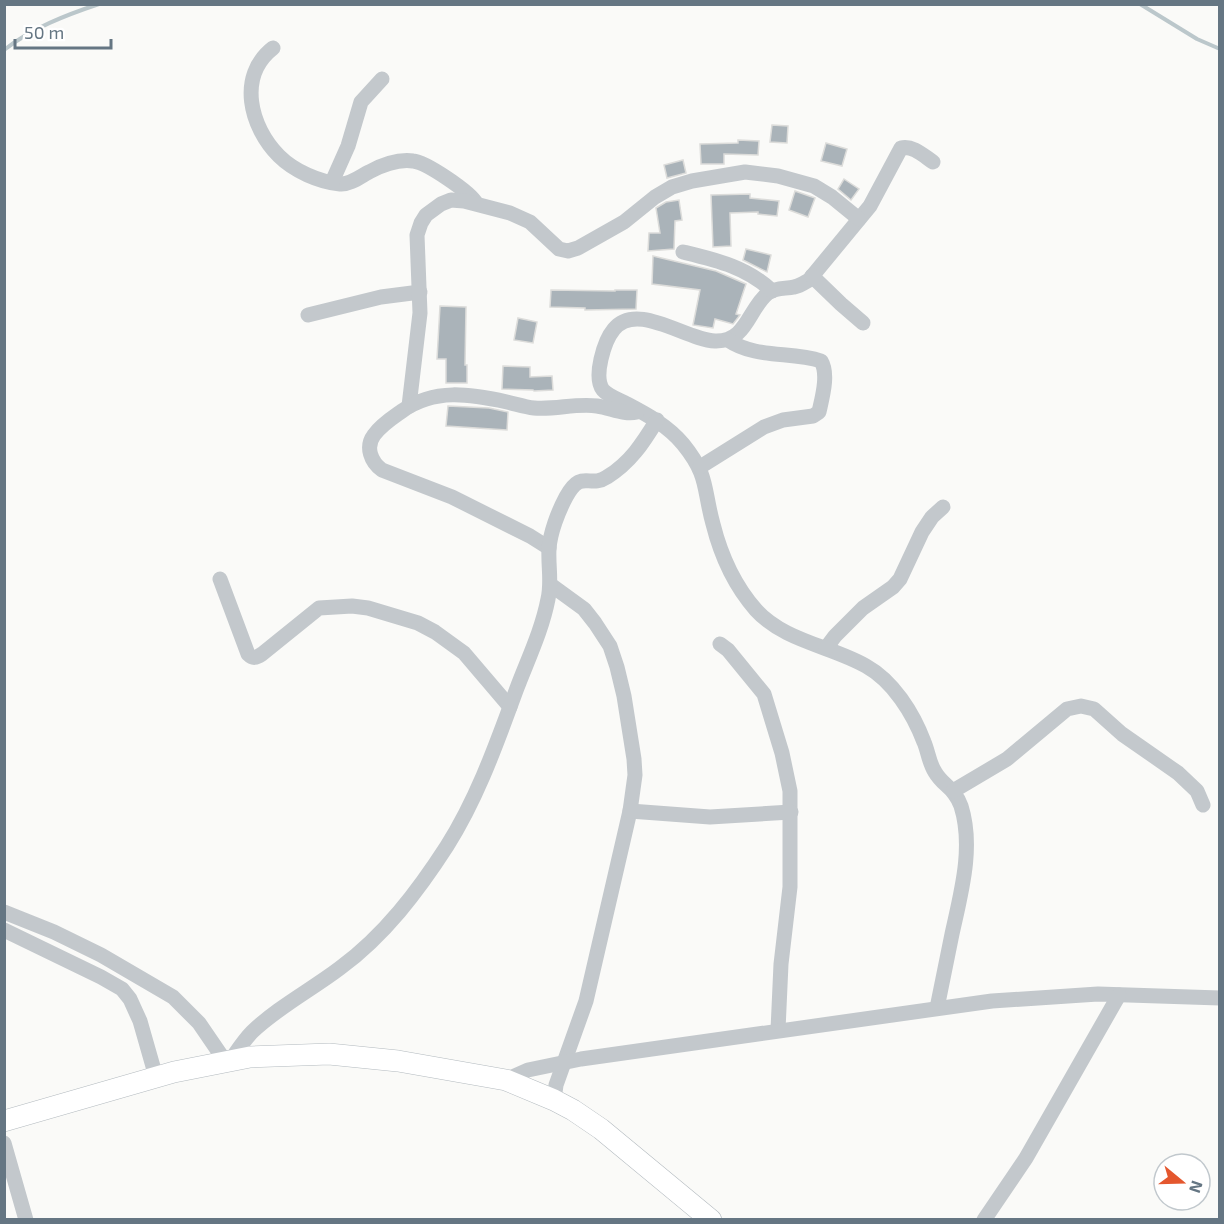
<svg xmlns="http://www.w3.org/2000/svg" width="1224" height="1224" font-family="'Exo 2',sans-serif">
	<style>
		.lines { fill: none; stroke-linecap: round; stroke-linejoin: round }
		.stream { stroke: #bbc7cb; stroke-width: 4 }
		.building { fill: #aab3b9; stroke: #dcdcda; stroke-width: 1.5 }
		.secondary-casing { stroke: #b3babf; stroke-width: 22 }
		.street { stroke: #c3c8cc; stroke-width: 15 }
		.secondary { stroke: #fff; stroke-width: 21 }
	</style>
	<rect width="100%" height="100%" fill="#fafaf8"/>
	<g class="lines">
		<g class="stream">
			<path d="M1140,4L1197,39L1220,49"/>
			<path d="M4,50C32,28 66,15 99,4"/>
		</g>
	</g>
	<g class="building">
		<path d="M772,125L788,126L787,143L770,142Z"/>
		<path d="M738,140L759,141L758,155L724,154V164H701L700,144L738,143Z"/>
		<path d="M826,143L847,149L842,166L821,161Z"/>
		<path d="M683,160L686,173L667,178L664,165Z"/>
		<path d="M844,179L859,189L851,200L838,189Z"/>
		<path d="M795,191L815,198L808,217L789,210Z"/>
		<path d="M750,194V198L779,201L777,216L758,214V212L730,213L731,246L713,247L711,195Z"/>
		<path d="M679,200L682,220L675,221L674,249L648,251L649,233H660L656,208L666,202Z"/>
		<path d="M746,249L771,255L767,272L743,260Z"/>
		<path d="M653,256L716,271L746,284L736,314L740,315L733,324L715,319L713,328L693,325L700,290L652,284Z"/>
		<path d="M551,290L615,291V290H637L636,309L585,310V308L550,307Z"/>
		<path d="M440,306L466,307L465,365H467V383H446V359H437Z"/>
		<path d="M518,318L537,322L533,343L514,340Z"/>
		<path d="M503,366L530,367V377L552,376L553,390L534,391L533,390L502,389Z"/>
		<path d="M448,406L489,408L508,412L507,430L446,426Z"/>
	</g>
	<g class="lines">
		<defs>
			<path id="secondary" d="M4,1121L174,1072L250,1057L329,1054L398,1061L506,1080L554,1100L573,1110L601,1129L711,1220"/>
		</defs>
		<use href="#secondary" class="secondary-casing"/>
		<g class="street">
			<path d="M273,48C237,76 250,127 279,156C294,171 319,182 340,184C350,185 361,176 369,172C382,165 398,159 413,161C426,162 470,192 476,203"/>
			<path d="M933,162C924,156 913,145 901,148L870,206L809,280C804,283 800,286 794,287C786,289 776,287 768,293C748,309 747,342 715,341C686,340 637,301 614,329C604,341 593,377 603,390C608,396 620,400 627,404C648,415 668,426 683,444C709,476 703,488 713,524C721,556 734,585 756,610C784,641 831,646 866,666C893,681 913,713 924,742C928,751 929,763 935,772C943,786 954,787 961,806C974,847 961,893 952,934C947,958 942,983 937,1008"/>
			<path d="M332,182L348,146L361,102L382,79"/>
			<path d="M683,252C716,260 747,267 772,291"/>
			<path d="M812,276L841,304L863,323"/>
			<path d="M308,315L381,297L420,292"/>
			<path d="M409,406L420,313L417,235L421,223L426,215L441,204L451,200L464,201L510,213L530,222L559,249L568,251L578,248L624,222L655,197L672,187L692,181L745,172L778,176L814,186L832,197L859,219"/>
			<path d="M700,467L764,427L783,420L813,416L819,412C822,398 829,374 821,361C791,351 756,359 728,340"/>
			<path d="M549,548L530,536L452,497L382,470C371,462 365,447 374,435C381,425 392,418 402,411C435,388 469,394 507,402C516,404 525,407 534,408C555,410 576,403 597,406C611,408 624,415 637,412"/>
			<path d="M220,579L248,654C253,659 256,658 262,654L319,608L352,606L368,608L418,623L435,632L464,653L510,707"/>
			<path d="M551,585L584,609L595,623L610,646L617,667L624,696L634,759L635,775L630,811L586,1001L556,1085L554,1100"/>
			<path d="M720,644L728,650L764,694L782,753L790,791V887L781,964L778,1030"/>
			<path d="M826,648L835,636L863,608L893,587L900,579L922,532L932,517L943,507"/>
			<path d="M953,791L1007,759L1067,709L1081,706L1094,709L1122,734L1178,773L1197,791L1203,805"/>
			<path d="M630,811L710,817L791,812"/>
			<path d="M4,912L54,932L101,955L173,997L199,1023L225,1061"/>
			<path d="M4,930L101,977L122,989L130,999L140,1021L156,1077"/>
			<path d="M230,1061C237,1051 244,1040 252,1032C278,1007 311,990 340,968C384,936 418,891 447,846C478,797 497,742 517,688C528,659 542,630 548,599C552,582 548,566 549,549C550,533 558,512 566,497C582,468 589,489 607,477C630,463 643,443 657,420"/>
			<path d="M506,1080L528,1070L581,1059L992,1001L1098,994L1220,998"/>
			<path d="M4,1143L26,1220"/>
			<path d="M984,1220L1026,1158L1119,995"/>
		</g>
		<use href="#secondary" class="secondary"/>
	</g>
	<rect width="1224" height="1224" fill="none" stroke="#657683" stroke-width="12"/>
	<g transform="translate(1182 1182) rotate(109)"><circle r="28" fill="#ffffff" stroke="#c1c8cd" stroke-width="1.5"/>
	<path d="M0-4.5L10 22L0 15L-10 22Z" fill="#e4572e"/>
	<text y="-9" font-size="16" font-weight="bold" text-anchor="middle" fill="#657683">N</text>
	</g>
	<path d="M15 39v9h96v-9" fill="none" stroke="#657683" stroke-width="3"/>
	<text x="24" y="39" font-size="18" fill="#657683" stroke="#ffffff" stroke-width="4.5" paint-order="stroke">50 m</text>
</svg>
